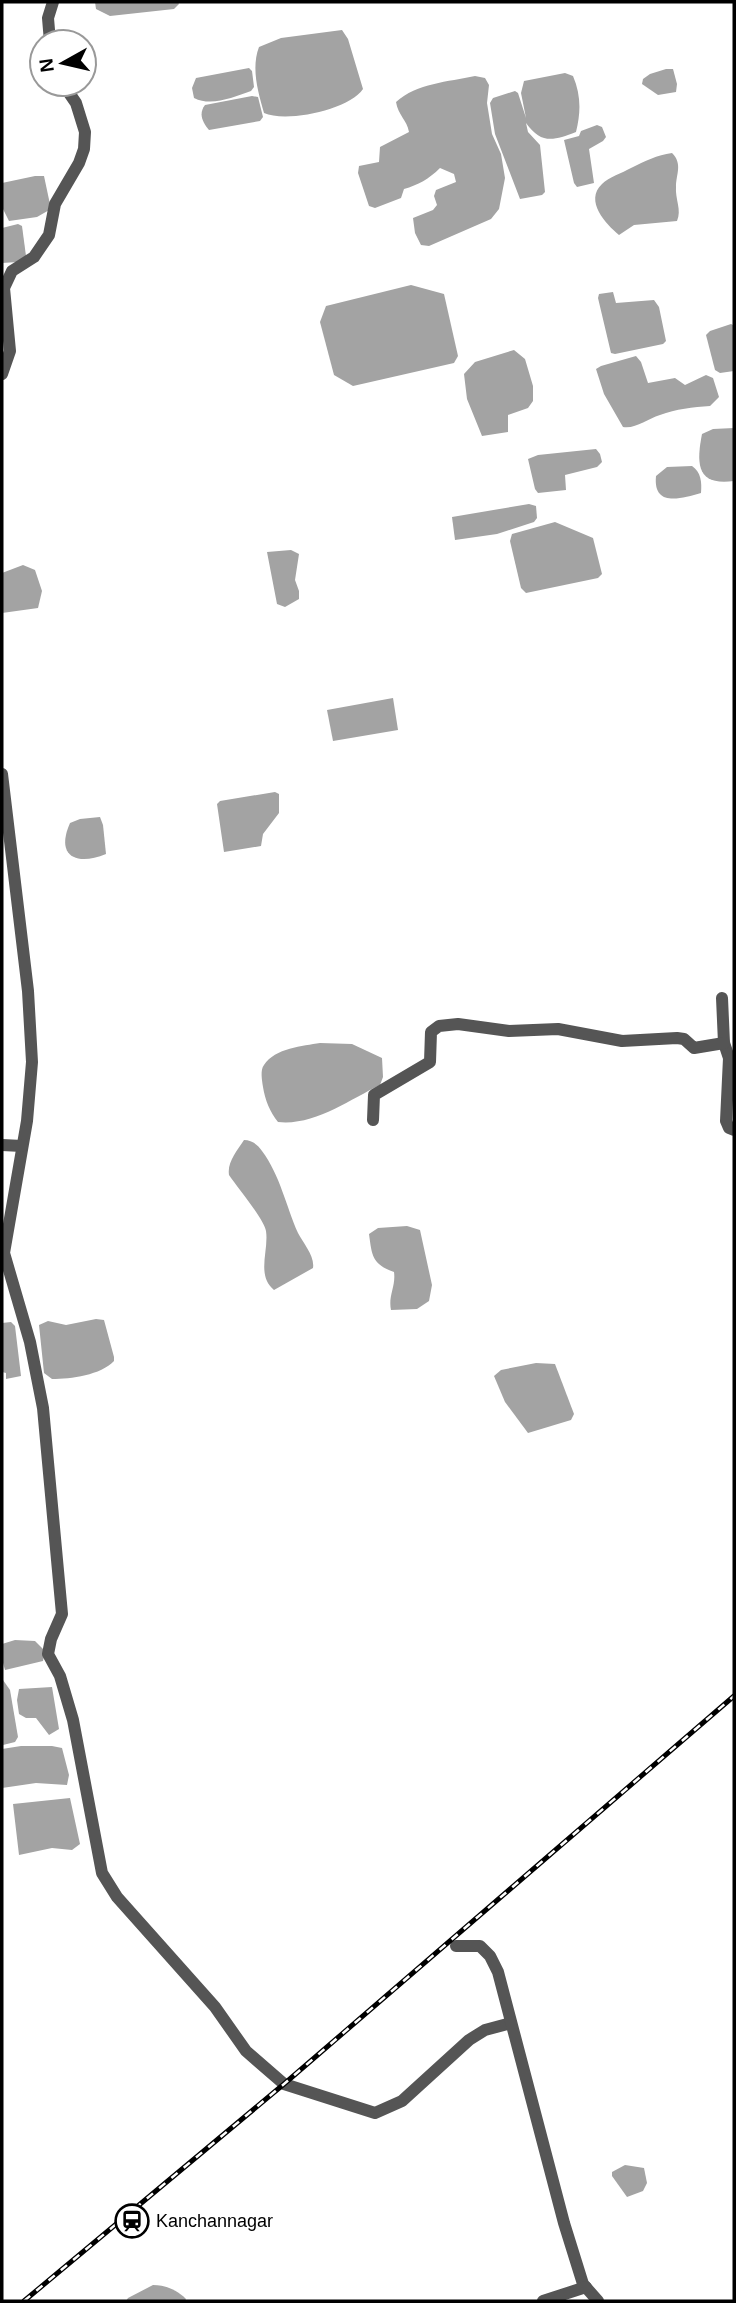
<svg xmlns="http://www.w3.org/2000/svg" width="736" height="2303" font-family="Helvetica,sans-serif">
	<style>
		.water { fill: #a3a3a3 }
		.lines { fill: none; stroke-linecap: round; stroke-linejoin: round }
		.street { stroke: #555; stroke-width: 12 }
		.rail-casing { stroke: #000; stroke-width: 5 }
		.rail { stroke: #fff; stroke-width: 2.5; stroke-dasharray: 8; stroke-linecap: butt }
		.labels { text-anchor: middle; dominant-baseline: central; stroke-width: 5; stroke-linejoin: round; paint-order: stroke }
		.poi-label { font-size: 18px; fill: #000; stroke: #fff; text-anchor: start }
	</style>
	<rect width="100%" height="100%" fill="#fff"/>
	<g class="water">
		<path d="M95,2H178L179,4L174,9L110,16L96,9Z"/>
		<path d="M342,30L348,39L363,89C349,110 286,123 264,113C258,92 251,68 259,47L281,38Z"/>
		<path d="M249,68L252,71L254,87L251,91C233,97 212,107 194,98L192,88L196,78Z"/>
		<path d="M666,69H673L677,84L676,92L658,95L642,84L643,79L650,74Z"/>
		<path d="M565,73L573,76C581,95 581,112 576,132C553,141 541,144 526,123L528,132L540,145L545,192L542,195L520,199L495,134L490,103L493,98L515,91L518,93L526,118L521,93L524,81Z"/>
		<path d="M475,76L485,78L489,85L487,103L492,134L501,154L505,178L499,209L491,219L429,246L421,245L415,233L413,218L433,210L437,205L434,196L436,190L456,182L454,174L440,168C429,179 418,185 404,189L401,198L375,208L369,206L358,173L359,166L379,162L380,147L409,132C407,120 398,115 396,102C417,83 448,82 475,76Z"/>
		<path d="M252,96L258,97L263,117L260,121L209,130C203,123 198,114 205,105Z"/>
		<path d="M597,125L602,127L606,137L603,141L589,149L594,183L577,187L574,183L564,140L579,136L581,131Z"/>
		<path d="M672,153C683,164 676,174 676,187C675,199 682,210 677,221L634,225L619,235C606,224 584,201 602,184C609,177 622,173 631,168C645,161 657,155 672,153Z"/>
		<path d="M35,176H44L51,209L37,217L9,221L3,209L2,183Z"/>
		<path d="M18,224L22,226L26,256L18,262L2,263V228Z"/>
		<path d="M411,285L444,294L458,356L454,363L353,386L334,375L320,322L326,306Z"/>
		<path d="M613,292L616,303L654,300L659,307L666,341L663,344L615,354L611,353L598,298L599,294Z"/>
		<path d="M731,324L733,325L734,329V371L720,373L715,370L706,335L710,331Z"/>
		<path d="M514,350L525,359L533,386V401L528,408L508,415V432L482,436L467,399L464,374L475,362Z"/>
		<path d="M636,356L641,362L648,383L675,378L685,385L706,375L713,378L719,397L710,406C693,407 676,409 660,415C647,419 636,429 623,427L604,394L596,369L601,366Z"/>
		<path d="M734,428V481C697,486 696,465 702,434L713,429Z"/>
		<path d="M596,449L600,454L602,462L597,467L565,475L566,490L538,493L535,489L528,459L538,455Z"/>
		<path d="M692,466C701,472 702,482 701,493C680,499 653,507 656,476L667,467Z"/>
		<path d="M529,504L536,506L537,518L534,522L497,534L455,540L452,517Z"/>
		<path d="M555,522L593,538L602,574L598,578L526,593L521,588L510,541L512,534Z"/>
		<path d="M291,550L299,554L295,580L299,591V599L285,607L277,604L267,552Z"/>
		<path d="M23,565L35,570L42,591L38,608L2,613V573Z"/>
		<path d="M393,698L398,730L333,741L327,710Z"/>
		<path d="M275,792L279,794V813L263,834L261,846L224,852L217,804L220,801Z"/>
		<path d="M100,817L103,825L106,854C77,866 55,857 70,823L80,819Z"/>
		<path d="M320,1043L352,1044L382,1058L383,1077L380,1085C349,1100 314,1126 278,1122C270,1112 265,1100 263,1087C262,1080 260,1070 264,1065C275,1048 303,1046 320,1043Z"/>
		<path d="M244,1140C252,1140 258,1145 262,1151C280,1175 286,1206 298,1233C303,1243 315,1256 313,1268L274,1290C256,1275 269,1251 266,1231C264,1219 237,1187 229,1175C227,1162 237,1151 244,1140Z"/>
		<path d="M407,1226L420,1230L432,1285L429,1301L417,1309L391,1310C388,1296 396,1286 394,1272C372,1264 372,1256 369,1234L378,1228Z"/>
		<path d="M96,1319L104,1320L114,1357V1361C101,1375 71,1379 52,1379L44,1373L39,1325L48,1321L66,1325Z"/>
		<path d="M11,1322L15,1326L21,1376L6,1379V1373L2,1372V1323Z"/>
		<path d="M536,1363L555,1364L574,1414L571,1420L528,1433L505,1402L494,1376L501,1370Z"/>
		<path d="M15,1640L35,1641L45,1651L43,1661L5,1670L2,1659V1644Z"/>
		<path d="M3,1680L10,1690L18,1737L15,1742L3,1745Z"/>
		<path d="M52,1687L59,1729L49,1735L36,1718H26L19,1714L17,1700L19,1689Z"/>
		<path d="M21,1746H52L62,1748L69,1775L67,1785L36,1783L2,1788V1749Z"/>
		<path d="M70,1798L80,1844L72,1850L52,1848L19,1855L13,1804Z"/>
		<path d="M625,2165L644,2168L647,2183L643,2191L627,2197L612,2176V2172Z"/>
		<path d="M153,2285C166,2285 177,2290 186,2299L185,2301H126L128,2298Z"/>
	</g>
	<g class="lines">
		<g class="street">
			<path d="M50,42L48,18L53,2"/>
			<path d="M2,374L10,351L4,288L12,271L34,257L49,235L55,204L79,163L84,149L85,132L76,103L63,84"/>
			<path d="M2,774L28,991L32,1062L27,1121L4,1253L30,1342L43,1408L62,1614L51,1639L48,1654L60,1676L73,1720L102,1873L117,1897L215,2007L246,2051L284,2084L375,2113L402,2101L469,2040L485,2030L511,2023"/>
			<path d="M722,998L724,1043L729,1058L726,1121L729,1128L734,1130"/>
			<path d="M373,1120L374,1095L430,1062L431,1032L439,1026L458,1024L509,1031L558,1029L622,1041L677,1038L684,1039L694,1048L724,1043"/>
			<path d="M2,1145L22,1146"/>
			<path d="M456,1946H480L490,1956L498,1972L564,2223L583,2284L598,2301"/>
			<path d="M543,2301L586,2287"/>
		</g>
		<defs>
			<path id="rail" d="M24,2301L284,2084L734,1696"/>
		</defs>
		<use href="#rail" class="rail-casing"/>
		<use href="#rail" class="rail"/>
	</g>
	<defs>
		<symbol id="station-ring" viewBox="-11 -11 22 22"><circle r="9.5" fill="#fff" stroke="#000" stroke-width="1.5"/><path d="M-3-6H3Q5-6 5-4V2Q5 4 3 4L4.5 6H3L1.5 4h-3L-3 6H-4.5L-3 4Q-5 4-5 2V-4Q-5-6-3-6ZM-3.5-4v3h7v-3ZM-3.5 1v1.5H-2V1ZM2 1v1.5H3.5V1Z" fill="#000"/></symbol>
	</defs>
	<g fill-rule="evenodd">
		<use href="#station-ring" x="113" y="2202" width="38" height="38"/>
	</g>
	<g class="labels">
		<g class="poi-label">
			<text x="156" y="2221">Kanchannagar</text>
		</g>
	</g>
	<rect width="736" height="2303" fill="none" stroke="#000000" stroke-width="7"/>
	<g transform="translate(63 63) rotate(262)"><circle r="33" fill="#ffffff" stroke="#999999" stroke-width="2"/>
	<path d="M0-5L12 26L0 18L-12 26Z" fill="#000000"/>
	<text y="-10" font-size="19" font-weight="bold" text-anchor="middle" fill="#000000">N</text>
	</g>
</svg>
